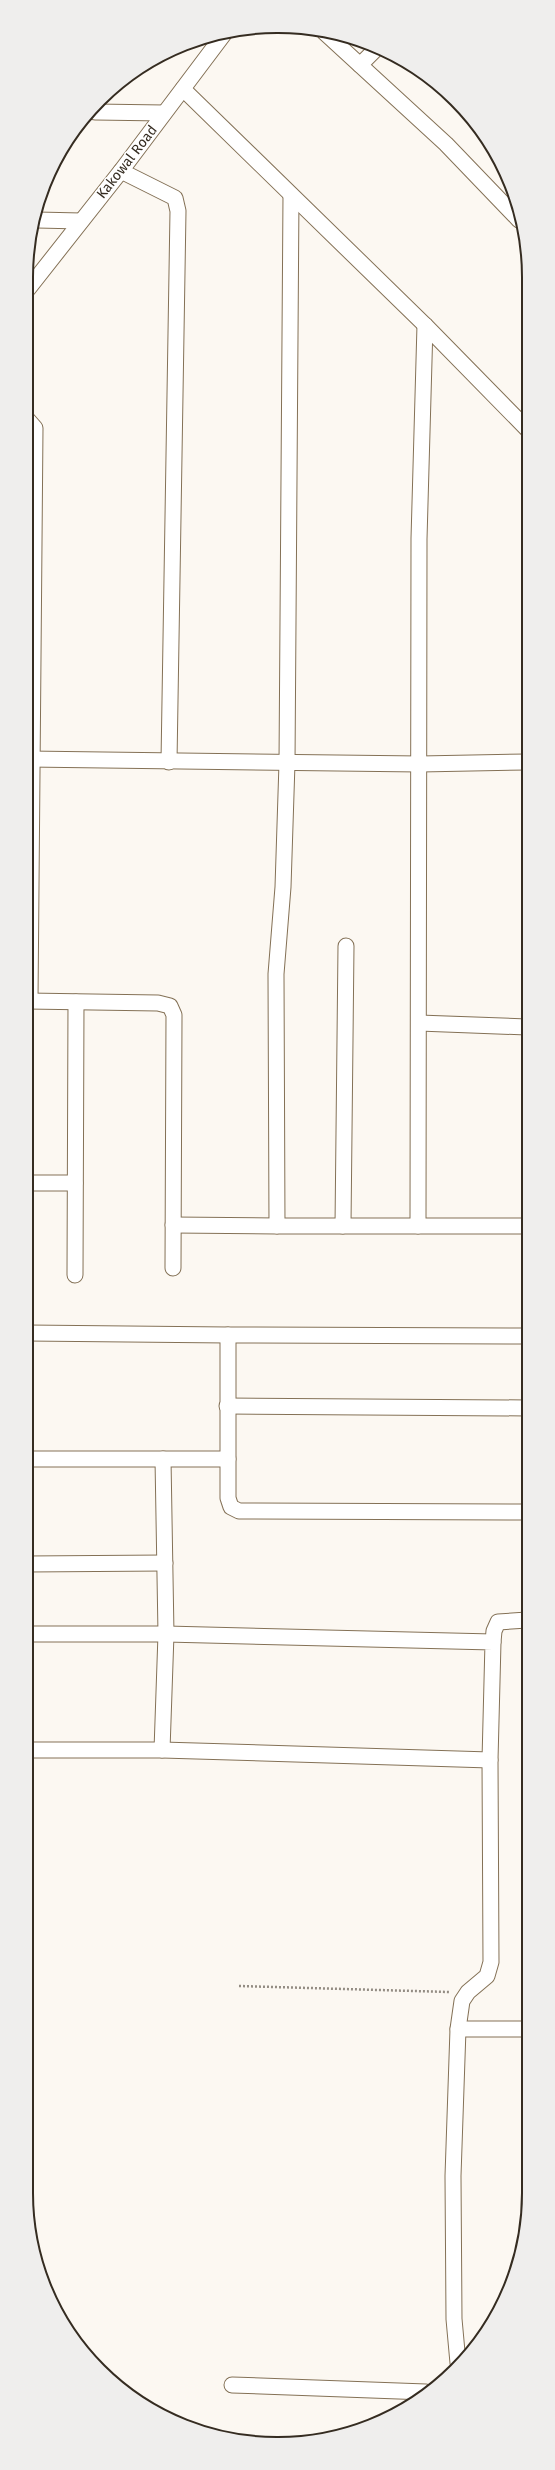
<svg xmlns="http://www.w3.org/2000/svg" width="555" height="2470" font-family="'Fira Sans',sans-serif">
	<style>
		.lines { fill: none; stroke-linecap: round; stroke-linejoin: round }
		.minor-casing { stroke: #847156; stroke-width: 17 }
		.path { stroke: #938c83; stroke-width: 2.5; stroke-dasharray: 2 2; stroke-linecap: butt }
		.minor { stroke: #fff; stroke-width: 15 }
		.labels { text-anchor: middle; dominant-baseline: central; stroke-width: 3; stroke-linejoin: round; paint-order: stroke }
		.street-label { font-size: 14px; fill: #352c21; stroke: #fff }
		.rim { fill: none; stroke: #352c21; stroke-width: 2 }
	</style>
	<rect width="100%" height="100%" fill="#fcf8f2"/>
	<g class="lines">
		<defs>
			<g id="minor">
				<path d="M324,32L446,144L519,220"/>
				<path d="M360,65L377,48"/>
				<path d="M183,89L425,325L527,429"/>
				<path d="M95,112L164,113"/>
				<path d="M121,171L175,198L178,211L169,762"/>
				<path d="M291,195L287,763L283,887L276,974L277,1226H527"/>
				<path d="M37,220L81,221"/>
				<path d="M28,289L121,171L224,34"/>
				<path d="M28,420L35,428L30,1001"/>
				<path d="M28,759L420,764L527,762"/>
				<path d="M27,1001L158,1003L170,1006L174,1015L173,1268"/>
				<path d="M419,1023L527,1027"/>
				<path d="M27,1183H75"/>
				<path d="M173,1225L277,1226"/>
				<path d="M343,1226L346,946"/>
				<path d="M418,1226L419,539L425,325"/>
				<path d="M75,1275L76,1002"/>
				<path d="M27,1333L228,1335"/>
				<path d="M527,1336L228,1335V1498L231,1507L239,1511L527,1512"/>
				<path d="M227,1406L527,1408"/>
				<path d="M27,1459H228"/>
				<path d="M27,1564L165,1563"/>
				<path d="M27,1634H166L493,1642L490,1760L491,1962L487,1976L468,1992L462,2001L458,2029L453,2176L454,2319L458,2363"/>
				<path d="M493,1642L494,1631L498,1622L527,1620"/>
				<path d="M26,1750H162L490,1760"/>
				<path d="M162,1750L166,1634L163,1459"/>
				<path d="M458,2029H527"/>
				<path d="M232,2385L426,2392"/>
			</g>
		</defs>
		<use href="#minor" class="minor-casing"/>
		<path class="path" d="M239,1986L449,1992"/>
		<use href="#minor" class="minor"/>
	</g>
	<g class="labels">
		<g class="street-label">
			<text transform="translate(127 162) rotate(-52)">Kakowal Road</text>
		</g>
	</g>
	<path d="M0 0H555V2470H0ZM277 33H278A244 244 0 0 1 522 277V2193A244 244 0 0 1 278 2437H277A244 244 0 0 1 33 2193V277A244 244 0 0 1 277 33Z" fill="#efeeed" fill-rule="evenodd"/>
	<path class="rim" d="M277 33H278A244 244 0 0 1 522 277V2193A244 244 0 0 1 278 2437H277A244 244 0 0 1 33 2193V277A244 244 0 0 1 277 33Z"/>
</svg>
